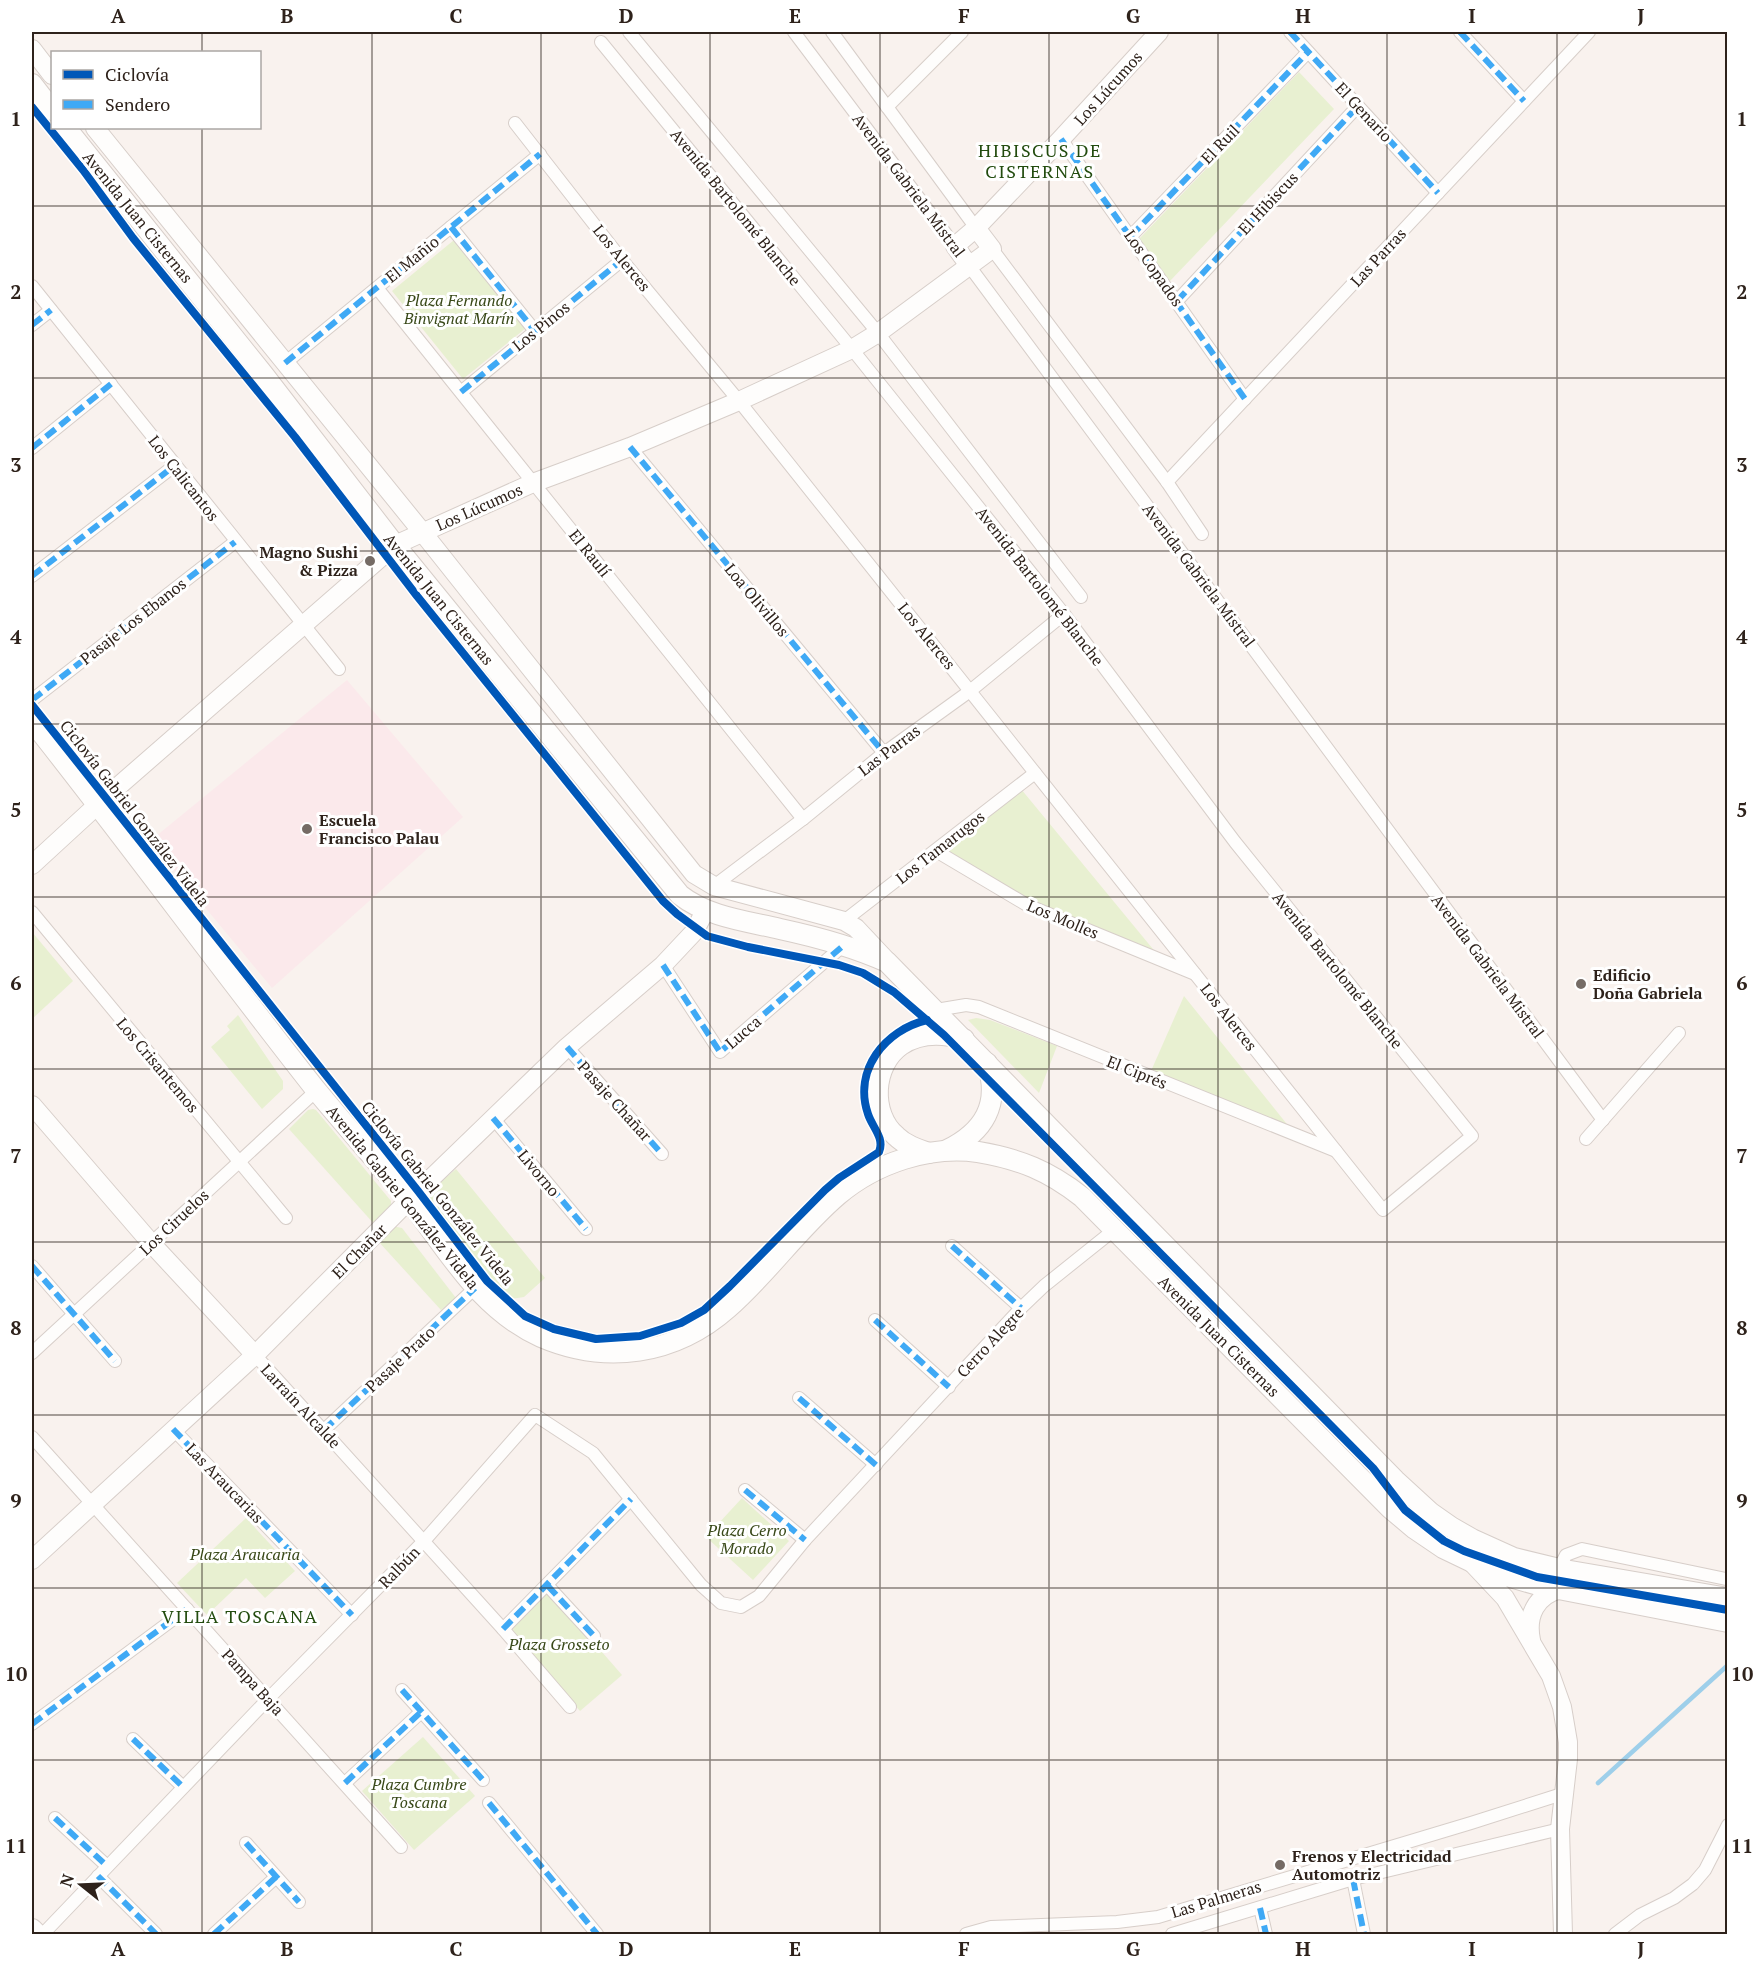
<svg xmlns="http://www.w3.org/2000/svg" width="1759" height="1966" font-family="'PT Serif',serif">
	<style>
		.education { fill: #fbe9eb }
		.green { fill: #e8f0d1 }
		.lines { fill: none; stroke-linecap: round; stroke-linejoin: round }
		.stream { stroke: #9ecfea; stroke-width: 4.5 }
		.street-casing { stroke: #d7cec9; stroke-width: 14 }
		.secondary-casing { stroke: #d7cec9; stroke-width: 20 }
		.primary-casing { stroke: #d7cec9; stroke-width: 22 }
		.street { stroke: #fefdfc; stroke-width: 12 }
		.secondary { stroke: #fefdfc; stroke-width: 18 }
		.primary { stroke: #fefdfc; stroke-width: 20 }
		.quiet { stroke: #3fa9f5; stroke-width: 6; stroke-dasharray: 12 6; stroke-linecap: butt }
		.cycleway-casing { stroke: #fff; stroke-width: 11 }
		.cycleway { stroke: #0057b8; stroke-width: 8 }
		.grid { fill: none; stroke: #2e221b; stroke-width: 1.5; stroke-opacity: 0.55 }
		.poi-dot { fill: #756b65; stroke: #fff; stroke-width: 2 }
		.labels { text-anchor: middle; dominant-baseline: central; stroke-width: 6; stroke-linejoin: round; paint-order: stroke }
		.street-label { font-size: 16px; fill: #2e221b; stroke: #fff }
		.park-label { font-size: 16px; font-style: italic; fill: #384818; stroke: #fff }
		.poi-label { font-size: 16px; font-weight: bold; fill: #2e221b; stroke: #fff; text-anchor: start }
		.neighbourhood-label { font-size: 18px; letter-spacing: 1.5px; fill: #234c0f; stroke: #fff }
		.neatline { fill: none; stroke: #2e221b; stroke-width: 2 }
		.grid-label { font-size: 20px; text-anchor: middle; font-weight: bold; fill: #2e221b }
	</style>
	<rect width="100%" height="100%" fill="#f9f2ee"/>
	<path class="education" d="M347,680L463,817L272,988L150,841Z"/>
	<g class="green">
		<path d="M1299,72L1334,109L1170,281L1139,239Z"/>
		<path d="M454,240L526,328L463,379L392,291Z"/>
		<path d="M1021,789L1157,954L1018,903L945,855Z"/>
		<path d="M32,932L73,981L32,1019Z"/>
		<path d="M1184,996L1290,1128L1151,1071Z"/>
		<path d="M238,1015L283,1081V1089L262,1109L211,1047L230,1030L227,1026Z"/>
		<path d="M976,1018L990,1020L1057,1046L1039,1093L968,1020Z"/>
		<path d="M313,1109L316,1110L391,1201V1210L375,1225L289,1129L308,1110Z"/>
		<path d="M456,1169L545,1278L524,1297L511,1299L489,1278L425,1195Z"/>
		<path d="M392,1226L402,1228L456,1298L441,1310L378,1241Z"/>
		<path d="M742,1498L789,1541L753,1580L706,1537Z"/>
		<path d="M246,1518L295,1571L265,1598L246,1578L207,1615L177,1583Z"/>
		<path d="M548,1590L622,1675L580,1711L509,1629Z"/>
		<path d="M423,1737L475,1796L414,1850L362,1791Z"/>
	</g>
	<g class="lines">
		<path class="stream" d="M1598,1783L1728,1665"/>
		<defs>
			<g id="street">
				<path d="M629,32L878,333L1081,597"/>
				<path d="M794,32L955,246"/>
				<path d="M832,32L976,228"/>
				<path d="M1290,32L1438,193"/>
				<path d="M1460,32L1524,101"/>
				<path d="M887,107L962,32"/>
				<path d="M515,123L622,260L739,401L1383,1210L1472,1136L1235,842L1064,614L852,349L601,42"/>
				<path d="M1061,139L1245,399"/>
				<path d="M451,227L535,331"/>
				<path d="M1131,236L1308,52"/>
				<path d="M992,249L1167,482L1202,534"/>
				<path d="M970,267L1603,1120"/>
				<path d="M32,286L339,669"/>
				<path d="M377,288L803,819"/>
				<path d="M1177,301L1358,106"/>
				<path d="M32,325L51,310"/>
				<path d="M285,363L540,154"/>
				<path d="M461,392L622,260"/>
				<path d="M630,447L884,753"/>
				<path d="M32,448L111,384"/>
				<path d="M1167,482L1589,32"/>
				<path d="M32,576L174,466"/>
				<path d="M32,700L235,542"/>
				<path d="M936,851L1027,905L1195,974"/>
				<path d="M714,886L803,819L884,753L970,691L1064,614"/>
				<path d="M32,912L286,1218"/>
				<path d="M844,921L1035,773"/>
				<path d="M663,965L720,1052L844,945"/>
				<path d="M936,1010L966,1005L979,1007L1336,1151"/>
				<path d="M567,1047L662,1154"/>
				<path d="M493,1118L586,1229"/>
				<path d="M1586,1139L1679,1033"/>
				<path d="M952,1246L1021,1308"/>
				<path d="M32,1266L115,1361"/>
				<path d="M875,1320L949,1387"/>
				<path d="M32,1353L317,1090"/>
				<path d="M255,1355L503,1629L570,1707"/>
				<path d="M799,1398L876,1465"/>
				<path d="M173,1429L352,1615"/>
				<path d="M324,1430L475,1288"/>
				<path d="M32,1437L401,1847"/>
				<path d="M745,1490L805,1540"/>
				<path d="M1559,1569L1566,1555L1582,1549L1726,1579"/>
				<path d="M548,1586L594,1636"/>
				<path d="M503,1629L631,1499"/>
				<path d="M402,1690L483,1780"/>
				<path d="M32,1724L187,1609"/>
				<path d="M133,1739L183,1787"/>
				<path d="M345,1783L421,1712"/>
				<path d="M489,1803L597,1934"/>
				<path d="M55,1818L107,1866"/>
				<path d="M246,1843L299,1902"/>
				<path d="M98,1876L156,1934"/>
				<path d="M1353,1879L1364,1934"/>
				<path d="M1260,1908L1266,1934"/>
				<path d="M43,1934L268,1699L424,1541L535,1415L593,1453L701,1585L721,1603L741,1607L759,1596L805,1540L1021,1308L1044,1286L1114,1230"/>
				<path d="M214,1934L276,1877"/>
				<path d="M966,1934L991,1927L1117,1922L1158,1917L1471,1823L1562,1794"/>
				<path d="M1172,1934L1353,1879L1560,1829"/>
				<path d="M1615,1934L1640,1915L1674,1898L1693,1884L1705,1870L1728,1825"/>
			</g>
			<g id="secondary">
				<path d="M32,49L52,75"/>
				<path d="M95,128L423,533L694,874L714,886L844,921L856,928L887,961"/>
				<path d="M970,267L955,246L976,228L1061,139L1159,32"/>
				<path d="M32,865L106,797L395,545L533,483L630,447L739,401L852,349L878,333L992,249L976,228"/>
				<path d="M32,1105L151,1243L255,1355"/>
				<path d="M32,1560L255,1355L418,1191L567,1047L663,965L694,932L705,911"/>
				<path d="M1473,1564L1505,1598L1551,1676L1562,1707L1568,1742V1759L1560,1829L1563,1934"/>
				<path d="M1531,1640C1526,1616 1536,1595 1561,1589"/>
			</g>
			<g id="primary">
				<path d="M32,84L52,110"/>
				<path d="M66,128L263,374L395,545L680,895C708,917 746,921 780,929C817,937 852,946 887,962L1395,1480L1431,1513L1451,1527L1472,1539L1514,1558L1559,1569L1728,1598"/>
				<path d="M32,721C128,842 220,968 316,1090C345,1125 375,1159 404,1194C446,1246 477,1308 541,1337C606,1365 675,1355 728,1308C768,1273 798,1229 838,1195C876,1163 930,1145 978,1152C1020,1159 1049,1171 1082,1197L1390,1508L1415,1529L1443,1548L1493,1572L1538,1585L1728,1622"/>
				<path d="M947,1150C984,1132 1001,1104 987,1063"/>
				<path d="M929,1153C917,1149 905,1145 896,1136C870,1114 872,1065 901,1045C920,1032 943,1033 964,1039"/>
				<path d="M32,1929L37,1934"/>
			</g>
		</defs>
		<use href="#street" class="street-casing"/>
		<use href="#secondary" class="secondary-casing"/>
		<use href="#primary" class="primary-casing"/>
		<use href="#street" class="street"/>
		<use href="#secondary" class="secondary"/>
		<use href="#primary" class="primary"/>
		<g class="quiet">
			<path d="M1290,32L1438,193"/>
			<path d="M1460,32L1524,101"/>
			<path d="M1061,139L1245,399"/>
			<path d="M451,227L535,331"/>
			<path d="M1131,236L1308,52"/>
			<path d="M1177,301L1358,106"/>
			<path d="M32,325L51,310"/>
			<path d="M285,363L540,154"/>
			<path d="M461,392L622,260"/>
			<path d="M630,447L884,753"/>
			<path d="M32,448L111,384"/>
			<path d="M32,576L174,466"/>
			<path d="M32,700L235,542"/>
			<path d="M663,965L720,1052L844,945"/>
			<path d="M567,1047L662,1154"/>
			<path d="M493,1118L586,1229"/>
			<path d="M952,1246L1021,1308"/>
			<path d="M32,1266L115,1361"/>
			<path d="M875,1320L949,1387"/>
			<path d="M799,1398L876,1465"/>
			<path d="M173,1429L352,1615"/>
			<path d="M324,1430L475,1288"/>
			<path d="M745,1490L805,1540"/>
			<path d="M548,1586L594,1636"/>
			<path d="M503,1629L631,1499"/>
			<path d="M402,1690L483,1780"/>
			<path d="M32,1724L187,1609"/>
			<path d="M133,1739L183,1787"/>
			<path d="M345,1783L421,1712"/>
			<path d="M489,1803L597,1934"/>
			<path d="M55,1818L107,1866"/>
			<path d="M246,1843L299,1902"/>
			<path d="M98,1876L156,1934"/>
			<path d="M1353,1879L1364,1934"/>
			<path d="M1260,1908L1266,1934"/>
			<path d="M214,1934L276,1877"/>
		</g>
		<defs>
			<g id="cycleway">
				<path d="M32,107L83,170L133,238L295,437L417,596L663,901L677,914L707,936L748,947L839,965L863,973L894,992L944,1035L1373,1468L1405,1510L1444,1541L1464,1551L1537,1577L1728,1610"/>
				<path d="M32,705L418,1191L487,1281L525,1316L554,1329L596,1339L640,1336L681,1323L704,1310L730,1286L825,1190L839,1178L879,1152C885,1138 872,1127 868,1114C853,1070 885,1030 927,1020"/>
			</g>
		</defs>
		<use href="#cycleway" class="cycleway-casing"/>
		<use href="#cycleway" class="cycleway"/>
	</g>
	<path class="grid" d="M202,32V52M372,32V1934M541,32V1934M710,32V1934M880,32V1934M1049,32V1934M1218,32V1934M1387,32V1934M1557,32V1934M202,128V1934M32,206H1728M32,378H1728M32,551H1728M32,724H1728M32,897H1728M32,1069H1728M32,1242H1728M32,1415H1728M32,1588H1728M32,1760H1728"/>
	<g class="poi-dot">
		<circle cx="370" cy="561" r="6"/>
		<circle cx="307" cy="829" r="6"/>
		<circle cx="1581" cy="984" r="6"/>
		<circle cx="1280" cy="1865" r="6"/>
	</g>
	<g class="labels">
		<g class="street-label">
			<text transform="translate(1108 88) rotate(-48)">Los Lúcumos</text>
			<text transform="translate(1364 112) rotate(47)">El Genario</text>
			<text transform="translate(1220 144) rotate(-46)">El Ruil</text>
			<text transform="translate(909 185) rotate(53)">Avenida Gabriela Mistral</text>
			<text transform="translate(1268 203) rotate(-47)">El Hibiscus</text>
			<text transform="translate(736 207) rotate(51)">Avenida Bartolomé Blanche</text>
			<text transform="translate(138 217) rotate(51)">Avenida Juan Cisternas</text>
			<text transform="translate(1378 257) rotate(-47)">Las Parras</text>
			<text transform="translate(622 258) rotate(51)">Los Alerces</text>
			<text transform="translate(412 259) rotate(-39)">El Mañio</text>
			<text transform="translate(1154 268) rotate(55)">Los Copados</text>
			<text transform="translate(541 326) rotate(-39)">Los Pinos</text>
			<text transform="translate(184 478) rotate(52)">Los Calicantos</text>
			<text transform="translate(479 507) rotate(-24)">Los Lúcumos</text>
			<text transform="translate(590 553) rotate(51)">El Raulí</text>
			<text transform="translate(1199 575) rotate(53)">Avenida Gabriela Mistral</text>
			<text transform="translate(1040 586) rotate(52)">Avenida Bartolomé Blanche</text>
			<text transform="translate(439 599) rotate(51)">Avenida Juan Cisternas</text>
			<text transform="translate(757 600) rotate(50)">Loa Olivillos</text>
			<text transform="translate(133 621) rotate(-38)">Pasaje Los Ebanos</text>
			<text transform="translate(927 636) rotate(51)">Los Alerces</text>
			<text transform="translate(889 750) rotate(-37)">Las Parras</text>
			<text transform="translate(135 813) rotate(52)">Ciclovía Gabriel González Videla</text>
			<text transform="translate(940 847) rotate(-38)">Los Tamarugos</text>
			<text transform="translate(1063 919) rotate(23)">Los Molles</text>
			<text transform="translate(1488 966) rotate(53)">Avenida Gabriela Mistral</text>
			<text transform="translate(1338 970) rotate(51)">Avenida Bartolomé Blanche</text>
			<text transform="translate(1229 1017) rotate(52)">Los Alerces</text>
			<text transform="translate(743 1032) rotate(-41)">Lucca</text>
			<text transform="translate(158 1065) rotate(50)">Los Crisantemos</text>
			<text transform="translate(1137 1072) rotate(22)">El Ciprés</text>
			<text transform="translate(615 1101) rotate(48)">Pasaje Chañar</text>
			<text transform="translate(539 1173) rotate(50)">Livorno</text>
			<text transform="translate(438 1193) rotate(51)">Ciclovía Gabriel González Videla</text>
			<text transform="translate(403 1197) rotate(51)">Avenida Gabriel González Videla</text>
			<text transform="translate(174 1222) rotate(-43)">Los Ciruelos</text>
			<text transform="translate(359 1251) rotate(-45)">El Chañar</text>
			<text transform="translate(1219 1336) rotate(45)">Avenida Juan Cisternas</text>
			<text transform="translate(990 1342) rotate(-47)">Cerro Alegre</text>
			<text transform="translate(400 1359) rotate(-43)">Pasaje Prato</text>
			<text transform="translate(301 1406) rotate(47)">Larraín Alcalde</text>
			<text transform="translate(225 1483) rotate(46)">Las Araucarias</text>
			<text transform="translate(399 1567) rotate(-46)">Ralbún</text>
			<text transform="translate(253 1682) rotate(48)">Pampa Baja</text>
			<text transform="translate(1216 1899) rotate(-17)">Las Palmeras</text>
		</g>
		<g class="park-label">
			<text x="459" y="300">Plaza Fernando<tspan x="459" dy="18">Binvignat Marín</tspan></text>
			<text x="747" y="1530">Plaza Cerro<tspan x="747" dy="18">Morado</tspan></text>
			<text x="245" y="1554">Plaza Araucaria</text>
			<text x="559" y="1644">Plaza Grosseto</text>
			<text x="419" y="1784">Plaza Cumbre<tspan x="419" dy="18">Toscana</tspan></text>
		</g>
		<g class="poi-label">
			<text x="358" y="552" text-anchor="end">Magno Sushi<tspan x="358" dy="18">&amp; Pizza</tspan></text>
			<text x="319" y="820">Escuela<tspan x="319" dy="18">Francisco Palau</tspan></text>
			<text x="1593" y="975">Edificio<tspan x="1593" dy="18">Doña Gabriela</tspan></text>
			<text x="1292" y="1856">Frenos y Electricidad<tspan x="1292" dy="18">Automotriz</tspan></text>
		</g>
		<g class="neighbourhood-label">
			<text x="1040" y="150">HIBISCUS DE<tspan x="1040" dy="21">CISTERNAS</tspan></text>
			<text x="240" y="1616">VILLA TOSCANA</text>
		</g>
	</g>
	<rect width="1759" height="1966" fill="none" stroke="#ffffff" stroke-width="66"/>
	<rect x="51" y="51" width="210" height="78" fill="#ffffff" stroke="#aba7a4" stroke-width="1.5"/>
	<rect x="63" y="70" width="30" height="9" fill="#0057b8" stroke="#aba7a4" stroke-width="1.5"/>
	<text x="105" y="81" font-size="18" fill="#2e221b">Ciclovía</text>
	<rect x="63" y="100" width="30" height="9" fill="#3fa9f5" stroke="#aba7a4" stroke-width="1.5"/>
	<text x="105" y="111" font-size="18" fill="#2e221b">Sendero</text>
	<g transform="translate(81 1885) rotate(288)" stroke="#ffffff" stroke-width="4.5" paint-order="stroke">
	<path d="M0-4.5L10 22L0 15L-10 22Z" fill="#2e221b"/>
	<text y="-9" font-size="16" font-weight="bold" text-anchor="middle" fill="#2e221b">N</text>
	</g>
	<rect x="33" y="33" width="1693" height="1900" class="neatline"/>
	<g class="grid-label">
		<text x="118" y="23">A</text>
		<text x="287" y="23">B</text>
		<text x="456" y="23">C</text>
		<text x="626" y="23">D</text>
		<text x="795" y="23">E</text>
		<text x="964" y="23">F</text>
		<text x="1133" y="23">G</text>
		<text x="1303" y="23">H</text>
		<text x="1472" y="23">I</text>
		<text x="1641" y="23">J</text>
		<text x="16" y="126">1</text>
		<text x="1742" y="126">1</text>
		<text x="16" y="299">2</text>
		<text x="1742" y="299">2</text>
		<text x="16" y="472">3</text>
		<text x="1742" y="472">3</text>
		<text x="16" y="644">4</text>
		<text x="1742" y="644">4</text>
		<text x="16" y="817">5</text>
		<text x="1742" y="817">5</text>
		<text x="16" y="990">6</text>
		<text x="1742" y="990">6</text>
		<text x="16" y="1163">7</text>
		<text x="1742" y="1163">7</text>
		<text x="16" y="1335">8</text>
		<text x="1742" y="1335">8</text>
		<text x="16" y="1508">9</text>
		<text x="1742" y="1508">9</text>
		<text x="16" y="1681">10</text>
		<text x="1742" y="1681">10</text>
		<text x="16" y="1853">11</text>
		<text x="1742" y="1853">11</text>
		<text x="118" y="1956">A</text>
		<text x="287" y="1956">B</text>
		<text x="456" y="1956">C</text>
		<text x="626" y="1956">D</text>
		<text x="795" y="1956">E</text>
		<text x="964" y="1956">F</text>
		<text x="1133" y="1956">G</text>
		<text x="1303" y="1956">H</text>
		<text x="1472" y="1956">I</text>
		<text x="1641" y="1956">J</text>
	</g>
</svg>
